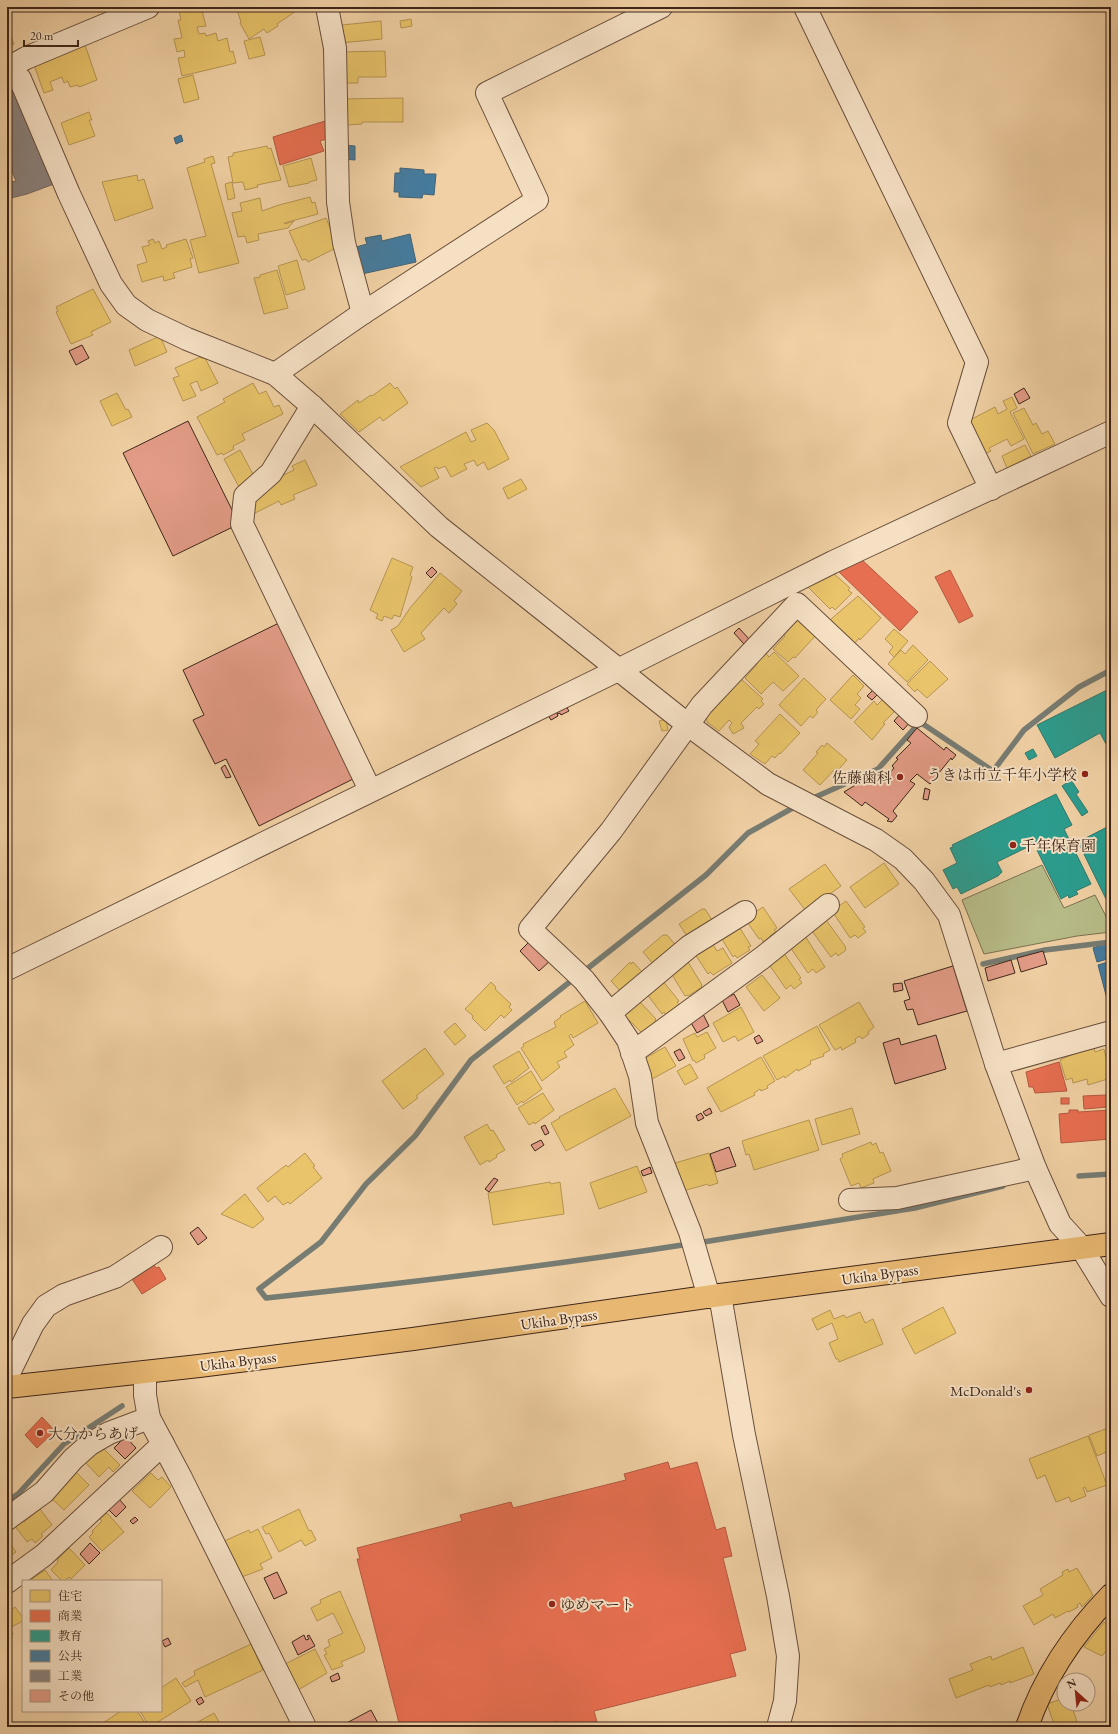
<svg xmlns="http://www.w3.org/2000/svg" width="1118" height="1734" font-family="'EB Garamond','Noto Serif JP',serif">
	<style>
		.green { fill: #b7bc88; stroke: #7a7151 }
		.homes { fill: #e9c46a; stroke: #b69552 }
		.shops { fill: #e76f51; stroke: #b45940 }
		.schools { fill: #2a9d8f; stroke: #30796c }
		.public { fill: #457b9d; stroke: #436276 }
		.industry { fill: #8a817c; stroke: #73665f }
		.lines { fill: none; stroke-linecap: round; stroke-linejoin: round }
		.stream { stroke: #777c73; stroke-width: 5.5 }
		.building { fill: #e39c87; stroke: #3e261a }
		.minor-casing { stroke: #6a503c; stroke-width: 24 }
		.major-casing { stroke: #3e261a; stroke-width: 24 }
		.highway-casing { stroke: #3e261a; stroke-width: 24 }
		.minor { stroke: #f5e0c4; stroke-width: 22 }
		.major { stroke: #e8b872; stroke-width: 22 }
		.highway { stroke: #e8b872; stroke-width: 22 }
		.poi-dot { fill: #8f2418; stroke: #f5e0c4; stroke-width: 1.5 }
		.labels { text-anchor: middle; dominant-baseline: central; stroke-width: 4; stroke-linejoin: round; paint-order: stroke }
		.poi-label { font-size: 15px; fill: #3e261a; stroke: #f5e0c4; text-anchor: end }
		.street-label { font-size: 15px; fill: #3e261a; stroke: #f5e0c4 }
	</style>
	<rect width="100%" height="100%" fill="#f0d0a4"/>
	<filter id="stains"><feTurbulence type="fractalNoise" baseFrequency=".005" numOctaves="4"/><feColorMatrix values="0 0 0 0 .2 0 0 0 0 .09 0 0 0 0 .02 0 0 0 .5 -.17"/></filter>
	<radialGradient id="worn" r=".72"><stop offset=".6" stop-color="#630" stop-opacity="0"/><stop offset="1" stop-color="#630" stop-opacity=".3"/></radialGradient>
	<path class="green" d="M1042,865L1064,908L1095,895L1111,926V932L1077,936L984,954L962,900Z"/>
	<g class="homes">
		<path d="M178,7H201L206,26L197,27L199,34L205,33L206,36L216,33L218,41L227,38L230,52L233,51L236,63L182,76L178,58L185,57L184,50L177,52L174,39L182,38L178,20H181Z"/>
		<path d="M236,7H294L296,11L277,24L278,26L267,33L264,29L249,39L240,23L241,22Z"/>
		<path d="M411,19L412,26L401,28L400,21Z"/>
		<path d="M381,21L382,39L340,43L342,25Z"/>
		<path d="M7,26L14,44L7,47Z"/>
		<path d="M260,37L265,55L249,59L244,41Z"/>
		<path d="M84,42L97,80L79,87L78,85L70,87L68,81L64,83L62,77L50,82L53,90L44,93L34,65Z"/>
		<path d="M385,51L386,77H358V83H342L341,52Z"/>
		<path d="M193,75L199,99L184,103L178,79Z"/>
		<path d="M403,98V122H362V124L347,125L342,99Z"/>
		<path d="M89,112L92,120H89L95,136L69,145L61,123Z"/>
		<path d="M267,146L268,149L271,148L281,180L257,185L258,187L245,190L243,182L233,183L228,157L233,156V153Z"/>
		<path d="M213,156L215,163L211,164L239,263L199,273L190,240L206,236L187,168L205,162L204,159Z"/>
		<path d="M311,158L317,180L309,182V183L289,187L283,166Z"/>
		<path d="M137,175L138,181L144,179L153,208L115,221L102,182Z"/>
		<path d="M232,182L235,198L228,200L225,184Z"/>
		<path d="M310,197L312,203L315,202L318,214L284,223L285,224L294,221L288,228L258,234L259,240L247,243L245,236L238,237L232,213L242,211L240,203L260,198L262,211L279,205Z"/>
		<path d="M326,218L338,247L308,262L306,259L302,260L289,231Z"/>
		<path d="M153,239L155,243L159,241L162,249L167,247L166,245L186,239L193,258L190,259L192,267L173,273L175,278L164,281L163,276L142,282L137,265L147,262L142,247L150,245L148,241Z"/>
		<path d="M297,260L305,289L286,295L278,266Z"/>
		<path d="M277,270L288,308L264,314L254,278L260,277V275Z"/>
		<path d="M93,289L111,322L91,332L93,335L71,344L56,312L58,311L56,307Z"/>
		<path d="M160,336L167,352L135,366L129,350Z"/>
		<path d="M200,357L201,358H205L218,383L201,391L197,381L190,384L196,396L183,401L173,378L179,376L175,368Z"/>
		<path d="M253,383L259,394L266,391L274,407L279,405L283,414L242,434L245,440L233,446L234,449L223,455L222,453L217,455L197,417L225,402L223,399Z"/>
		<path d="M390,383L395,389L397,387L408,403L383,421L380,417L359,432L340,414L358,400L359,403L371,395L372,396Z"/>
		<path d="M117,393L126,410L128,409L132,417L112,426L100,401Z"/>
		<path d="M1012,397L1017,408L1010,412L1024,439L1011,446L1007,439L989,448L991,451L982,455L966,422L995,407L998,414L1007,409L1003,401Z"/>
		<path d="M1024,408L1033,425L1036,423L1042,434L1048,431L1055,444L1033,454L1013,413Z"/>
		<path d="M487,423L494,430L509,459L488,470L484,462L477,466L474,460L464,464L467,469L451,477L445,466L438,469L437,467L434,468L439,478L421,487L400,467L466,432L471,442L476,440L471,430Z"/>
		<path d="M1025,445L1031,456L1007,468L1002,456Z"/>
		<path d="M240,450L255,478L239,487L224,459Z"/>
		<path d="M305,460L317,485L293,495L295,499L281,505L279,501L253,514L250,499L259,487L294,470L292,466Z"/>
		<path d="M521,479L527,489L508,499L503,488Z"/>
		<path d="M392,558L413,567L410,575L412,577L400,617L394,615L392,619L384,616L382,621L376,618L378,614L370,610Z"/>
		<path d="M440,573L462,591L454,601L457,604L449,613L444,608L421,633L425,639L404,652L391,630L398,626L410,608Z"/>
		<path d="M833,573L850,588L848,590L852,593L835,610L832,607L830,609L807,586Z"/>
		<path d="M858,596L881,618L860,640L859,638L855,643L830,620Z"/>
		<path d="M799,619L817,634L795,658L793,657L788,662L773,649L785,636L783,634Z"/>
		<path d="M894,629L908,641L894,657L889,652L893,647L885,639Z"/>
		<path d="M913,645L928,660L907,682L888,664L901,650L905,654Z"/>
		<path d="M765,652L769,657L774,652L799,676L783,691L773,682L761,694L745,678L758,663L756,662Z"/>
		<path d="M930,661L948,679L927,698L917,689L915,692L907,684Z"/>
		<path d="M853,675L864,686L857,694L861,698L855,705L860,709L851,719L830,700Z"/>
		<path d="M804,678L826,699L816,710L818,712L813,718L810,716L801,726L779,705Z"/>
		<path d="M741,679L763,699L761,701L764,704L759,709L757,707L741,723L744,728L733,734L729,727L732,723L729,720L719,731L707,722L706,715Z"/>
		<path d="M885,697L897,709L883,723L885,724L872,740L854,722L874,701L877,705Z"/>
		<path d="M780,714L800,733L780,754L779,753L775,758L772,756L765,764L750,754L759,744L755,741Z"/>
		<path d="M666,719L668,730L662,731L659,721Z"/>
		<path d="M827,743L847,760L838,770L836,768L820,785L803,770L818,753L816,752L822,745L824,747Z"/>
		<path d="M884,863L899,884L865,908L850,887Z"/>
		<path d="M825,864L841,886L806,911L789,889Z"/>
		<path d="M846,901L865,927L863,928L866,932L858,938L855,935L850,938L832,911Z"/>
		<path d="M763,907L777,928L774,930L776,932L770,936L771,938L764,943L761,938L759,939L745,919Z"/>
		<path d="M702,909H705L714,923L689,939L679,924Z"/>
		<path d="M826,920L845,946L846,950L838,956L836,953L831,957L812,931Z"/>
		<path d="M738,925L751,946L748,947L750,950L737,958L735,955L733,957L720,936Z"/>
		<path d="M663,935H667L677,947L654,965L643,952Z"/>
		<path d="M805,936L825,967L816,973L813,969L808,973L790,947Z"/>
		<path d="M712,943L717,951L723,948L732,963L713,975L710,972L708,974L695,954Z"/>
		<path d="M783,952L801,978L799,979L802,983L794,989L791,985L786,989L768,963Z"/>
		<path d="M630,962L631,964L633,962L644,974L623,994L611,981Z"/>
		<path d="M688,962L702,985H701L702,987L688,996L687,995L685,996L671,973Z"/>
		<path d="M762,975L780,998L764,1011L746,987Z"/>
		<path d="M662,980L679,1001L677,1002L679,1005L666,1015L664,1012L662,1014L646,993Z"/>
		<path d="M491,982L496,987L495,989L511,1004L509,1007L512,1010L504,1018L501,1015L485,1031L472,1018L473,1016L465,1009Z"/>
		<path d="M585,1001L598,1023L573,1038L571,1034L569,1036L574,1045L564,1052L567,1057L557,1062L560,1067L542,1081L521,1048L524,1046L523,1044L556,1027L554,1022L561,1017L560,1016Z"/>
		<path d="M639,1001L656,1019L655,1020L656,1022L642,1033L624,1015Z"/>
		<path d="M859,1002L874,1027L868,1032L869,1034L862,1039L860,1036L855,1039L856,1042L842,1050L841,1047L835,1050L819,1025Z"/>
		<path d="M741,1007L754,1032L738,1041L735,1036L723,1042L713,1023Z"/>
		<path d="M455,1023L466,1036L455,1045L444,1032Z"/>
		<path d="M817,1026L830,1050L823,1054L824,1056L810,1061L811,1064L798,1071L797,1069L785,1078L784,1076L777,1080L763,1056Z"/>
		<path d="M707,1032L716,1048L704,1055L705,1058L696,1063L694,1060L693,1061L683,1039L695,1033L697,1037Z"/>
		<path d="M1093,1045L1095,1052L1104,1049L1111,1078L1088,1085L1087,1079L1073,1083L1072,1078L1066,1080L1060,1060Z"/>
		<path d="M665,1047L676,1066L652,1079L642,1060Z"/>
		<path d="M425,1048L444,1074L416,1096L418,1098L403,1109L382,1081Z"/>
		<path d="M519,1051L529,1068L511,1082L510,1080L504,1084L493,1066Z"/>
		<path d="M761,1057L775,1081L767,1086L768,1088L761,1091L760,1089L754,1093L755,1095L721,1112L707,1088Z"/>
		<path d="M690,1064L698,1078L685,1085L677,1071Z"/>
		<path d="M531,1071L542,1089L523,1103L522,1101L517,1105L506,1087Z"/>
		<path d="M615,1088L631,1116L566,1151L551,1123L560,1118L559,1117Z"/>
		<path d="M543,1093L554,1110L535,1124L534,1122L529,1125L518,1108Z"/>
		<path d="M852,1108L860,1134L822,1145L815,1119Z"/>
		<path d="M809,1120L819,1150L754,1170L749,1154L746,1155L742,1141Z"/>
		<path d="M487,1124L491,1131L493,1130L505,1150L496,1155L497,1157L489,1162L488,1160L480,1165L464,1137Z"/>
		<path d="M871,1142L872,1145L876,1143L880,1153L883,1152L891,1171L873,1179L874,1183L861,1188L859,1183L851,1186L840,1159L843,1157L842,1154Z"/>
		<path d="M305,1153L315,1166L313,1167L322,1178L290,1204L288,1202L283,1205L275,1196L268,1202L257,1188L286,1165L288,1167Z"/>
		<path d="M709,1153L718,1183L709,1186L708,1184L683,1191L675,1163Z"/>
		<path d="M637,1166L647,1192L599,1209L590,1183Z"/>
		<path d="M550,1182L551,1184L560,1182L564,1214L493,1225L488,1193Z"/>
		<path d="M245,1194L264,1219L253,1228L221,1214Z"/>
		<path d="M943,1307L956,1333L915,1354L902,1329Z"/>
		<path d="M830,1310L834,1319L844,1315L846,1318L860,1312L865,1323L873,1319L883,1344L839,1362L838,1359H836L829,1343L838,1339L832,1323L817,1330L812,1319Z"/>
		<path d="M1111,1427V1450L1097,1456L1089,1435Z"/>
		<path d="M1088,1436L1107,1485L1087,1492L1085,1487L1083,1488L1086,1496L1071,1502L1069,1497L1056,1502L1045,1475L1037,1479L1029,1459Z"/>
		<path d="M102,1447L120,1465L113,1472L109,1467L99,1477L86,1463Z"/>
		<path d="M76,1472L89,1485L64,1510L50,1497Z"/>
		<path d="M151,1473L158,1480L162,1477L171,1487L150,1508L132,1491Z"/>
		<path d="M40,1509L52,1525L41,1534L43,1536L35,1543L32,1539L27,1542L14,1525L21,1519L24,1522Z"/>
		<path d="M299,1509L309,1531L311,1530L316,1540L305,1546L301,1540L279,1552L269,1533L266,1534L262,1527Z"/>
		<path d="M107,1513L124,1532L102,1551L89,1537L93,1533L92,1531L102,1521L100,1519Z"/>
		<path d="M258,1529L272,1558L260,1564L263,1569L239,1578L222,1542L249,1530L250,1533Z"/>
		<path d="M7,1539L16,1552L7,1558Z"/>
		<path d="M69,1548L85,1565L71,1579L69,1577L65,1581H62L51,1570L58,1562L57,1560Z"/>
		<path d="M1077,1568L1093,1595L1082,1607L1080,1603L1077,1605L1078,1607L1069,1612L1068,1611L1055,1618L1053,1614L1034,1625L1023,1606L1043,1595L1040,1589L1063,1575L1062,1572L1068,1569L1069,1572Z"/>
		<path d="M45,1570L53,1581H33L32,1579Z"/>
		<path d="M340,1591L365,1648L364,1652L341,1662L343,1666L332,1670L324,1655L327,1654L324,1649L330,1646L328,1640L343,1633L333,1613L317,1621L311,1608L321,1603L320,1600Z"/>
		<path d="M15,1607L23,1618V1621L9,1628L13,1634L7,1638V1613Z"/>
		<path d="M1104,1622L1111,1628V1645L1102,1656L1084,1647Z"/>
		<path d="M251,1644L263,1670L205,1697L198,1680L185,1687L182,1683L195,1675L194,1671Z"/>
		<path d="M1023,1647L1034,1674L1010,1683V1681L1001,1685L1000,1683L990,1687L989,1685L956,1698L949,1679L973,1670L970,1664L991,1656L992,1660Z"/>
		<path d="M315,1649L327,1673L298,1690L285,1664Z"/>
		<path d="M176,1678L191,1701L150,1727L140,1711H161V1688Z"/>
		<path d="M1111,1683V1697L1107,1696Z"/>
		<path d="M1064,1698V1704H1071L1078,1725L1085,1723L1087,1727H1055L1047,1704Z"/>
		<path d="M121,1711H137L148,1727H97Z"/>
		<path d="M214,1713L222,1727H189Z"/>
	</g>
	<g class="shops">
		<path d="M325,121L330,138L320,141L324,151L280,165L273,137Z"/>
		<path d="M861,559L918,612L900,631L838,571Z"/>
		<path d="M950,570L973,616L959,623L935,577Z"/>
		<path d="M1059,1062L1067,1091L1035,1093L1033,1087H1029L1026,1072Z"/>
		<path d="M1106,1095L1108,1107L1084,1109L1083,1096Z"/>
		<rect x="1061" y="1098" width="8" height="6"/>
		<path d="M1069,1110H1078V1112L1111,1110V1139L1061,1143L1059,1114L1069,1113Z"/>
		<path d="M154,1265L156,1268L159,1267L166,1279L142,1294L132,1279Z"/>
		<path d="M42,1417L55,1431L37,1448L25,1435Z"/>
		<path d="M668,1462L670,1469L697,1462L716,1530L725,1527L732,1556L723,1558L746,1650L730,1654L736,1676L594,1711L597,1722L576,1727H560L558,1721L535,1727H400L357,1559H360L357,1548L462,1521L460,1515L511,1502L513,1508L626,1480L624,1474Z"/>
	</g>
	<g class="schools">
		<path d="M1111,688V753L1100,733L1055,758L1037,725Z"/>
		<path d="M1033,749L1037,756L1029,760L1025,753Z"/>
		<path d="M1071,780L1079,792L1076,794L1088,812L1082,816L1062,786Z"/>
		<path d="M1056,794L1072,825L1064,829L1091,884L1076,891L1078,894L1069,898L1068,895L1061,899L1034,844L997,862L1002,872L998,876L961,894L957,887L953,889L943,870L957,863L950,848L953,847L952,845Z"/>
		<path d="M1111,825V899L1107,901L1078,842Z"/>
	</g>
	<g class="public">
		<path d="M181,135L183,141L176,144L174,138Z"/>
		<path d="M343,145L355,146V160L343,159Z"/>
		<path d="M400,168L424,170V174H436L434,195L423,194L422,198L399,197V192H394L395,173H400Z"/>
		<path d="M410,234L416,262L362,274L356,247L367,244L365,238L381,235L382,241Z"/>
		<path d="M1108,943L1111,958L1097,962L1093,948Z"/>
		<path d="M1111,961V1009L1110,1010L1098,965Z"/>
	</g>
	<path class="industry" d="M13,90L54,184L27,194L7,199V183L16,181L7,159V93Z"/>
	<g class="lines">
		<g class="stream">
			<path d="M665,13L677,7"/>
			<path d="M811,799L878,769L920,722L993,771L1024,730L1079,687L1111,670"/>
			<path d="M983,964L1045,950L1111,942"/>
			<path d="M583,972L706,875L748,833L798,805"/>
			<path d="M576,977L471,1060L415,1136L366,1184L321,1242L259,1289L266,1298C408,1283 548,1266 689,1244"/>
			<path d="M1079,1176L1111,1174"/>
			<path d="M697,1243L915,1208L1003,1186"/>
			<path d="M7,1501L18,1494L64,1444L122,1406"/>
		</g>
	</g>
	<g class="building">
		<path d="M82,345L89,358L76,365L69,351Z"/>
		<path d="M1024,388L1030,398L1019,404L1014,394Z"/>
		<path d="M188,421L239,524L173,556L123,453Z"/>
		<path d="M432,567L437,572L431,578L426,573Z"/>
		<path d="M281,622L357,777L259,826L226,759L215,764L193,720L204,715L183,670Z"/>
		<path d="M739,628L749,639L744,644L734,633Z"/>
		<path d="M876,687L880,692L872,700L867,696Z"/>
		<path d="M566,706L569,711L561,715L560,713L558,714L557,712Z"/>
		<path d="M556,711L558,716L551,720L548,715Z"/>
		<path d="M901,713L911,721L903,730L894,721Z"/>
		<path d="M917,728L944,750L946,747L956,755L952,760L951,758L930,784L917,774L910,781L915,784L893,811L897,816L892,822L887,821L889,819L865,802L862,806L844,792L875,773L884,780L894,768L892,766L898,759L896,758L911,743L907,740Z"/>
		<path d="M225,765L231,777L226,778L221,768Z"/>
		<path d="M925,788L930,790L928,800L923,799Z"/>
		<path d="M533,938L552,959L539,971L520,951Z"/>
		<path d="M1043,951L1047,964L1021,972L1017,958Z"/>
		<path d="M1011,960L1015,973L988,981L985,968Z"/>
		<path d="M953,966L967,1011L918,1025L913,1009L907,1010L904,1001L910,999L904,981Z"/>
		<path d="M902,983L903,990L894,992L893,984Z"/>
		<path d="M734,994L740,1005L728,1012L722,1000Z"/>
		<path d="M703,1014L709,1026L697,1033L690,1021Z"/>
		<path d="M759,1035L763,1041L757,1044L754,1038Z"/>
		<path d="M936,1035L946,1069L895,1084L883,1043L899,1038L901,1045Z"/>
		<path d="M680,1049L685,1058L679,1061L674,1052Z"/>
		<path d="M710,1108L712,1113L706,1116L703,1112Z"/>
		<path d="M701,1113L704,1118L698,1121L696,1116Z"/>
		<path d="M545,1125L549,1133L545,1135L541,1127Z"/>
		<path d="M541,1140L544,1145L535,1151L531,1145Z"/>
		<path d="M729,1147L736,1166L716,1172L710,1154Z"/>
		<path d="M650,1167L652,1173L643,1176L641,1171Z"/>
		<path d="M494,1178L498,1180L489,1192L485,1189Z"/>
		<path d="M198,1227L207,1238L198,1245L190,1233Z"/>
		<path d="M123,1434L136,1448L125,1459L114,1448L121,1441L119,1438Z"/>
		<path d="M118,1498L126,1507L116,1517L107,1508Z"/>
		<path d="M135,1517L138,1520L133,1524L130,1521Z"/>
		<path d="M90,1543L100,1553L89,1564L80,1554Z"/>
		<path d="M277,1572L287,1593L274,1599L264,1578Z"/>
		<path d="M304,1635L306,1640L309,1639L307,1636L309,1635L315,1646L298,1655L292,1642Z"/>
		<path d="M168,1638L171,1644L165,1647L162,1641Z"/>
		<path d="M338,1673L340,1679L332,1682L330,1677Z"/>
		<path d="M201,1697L204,1702L199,1705L196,1700Z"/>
		<path d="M371,1710L380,1727H339Z"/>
	</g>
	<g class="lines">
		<defs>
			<g id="minor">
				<path d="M327,7L335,48L338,202L344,243L363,313"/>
				<path d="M805,7L977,362L959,423L991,489"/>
				<path d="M7,70L12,71L20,79L69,194L111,284L126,305L147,320L187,339L275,374L312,406L439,527L687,724L768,784L876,840L903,859L924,881L949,915L996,1064L1035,1168L1060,1224L1081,1247L1111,1296"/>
				<path d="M12,71L17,63L26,58L148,7"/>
				<path d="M275,374L363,313L537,200L487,93L661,7"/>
				<path d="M312,406L271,473L245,496L242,524L370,790"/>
				<path d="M7,969L620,669L833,562L1111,432"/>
				<path d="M610,1013L690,946L745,912"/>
				<path d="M632,1053L762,958L828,905"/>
				<path d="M996,1064L1111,1032"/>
				<path d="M850,1200L897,1198L1035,1168"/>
				<path d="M720,1295L744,1435L778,1596L788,1656L785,1701L778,1727"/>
				<path d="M709,1297L690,1232L647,1123L640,1076L628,1040L610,1013L584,980L530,929L611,831L702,705L797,604L916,716"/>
				<path d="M145,1372V1395L149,1418L181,1478L305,1727"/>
				<path d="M7,1377L33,1324L46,1306L64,1295L115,1277L161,1247"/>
				<path d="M7,1519L44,1492L73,1459L90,1444L109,1433L149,1418"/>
				<path d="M7,1582L44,1555L163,1444"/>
			</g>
			<path id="major" d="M1027,1727C1044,1677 1074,1633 1111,1595"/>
			<path id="highway" d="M7,1387L199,1366L413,1339L720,1295L1111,1244"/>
		</defs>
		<use href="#minor" class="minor-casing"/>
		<use href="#major" class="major-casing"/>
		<use href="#highway" class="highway-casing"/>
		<use href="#minor" class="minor"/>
		<use href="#major" class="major"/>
		<use href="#highway" class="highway"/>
	</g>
	<g class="poi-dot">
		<circle cx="1085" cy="774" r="4"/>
		<circle cx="900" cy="777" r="4"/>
		<circle cx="1013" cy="845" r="4"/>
		<circle cx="1029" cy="1390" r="4"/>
		<circle cx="40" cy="1433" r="4"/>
		<circle cx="552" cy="1604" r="4"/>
	</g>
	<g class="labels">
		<g class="poi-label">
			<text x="1077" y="774">うきは市立千年小学校</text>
			<text x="892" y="777">佐藤歯科</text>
			<text x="1021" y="845" text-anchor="start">千年保育園</text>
			<text x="1021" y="1390">McDonald's</text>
			<text x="48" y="1433" text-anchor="start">大分からあげ</text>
			<text x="560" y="1604" text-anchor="start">ゆめマート</text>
		</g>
		<g class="street-label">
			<text transform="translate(880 1274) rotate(-8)">Ukiha Bypass</text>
			<text transform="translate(559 1319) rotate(-8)">Ukiha Bypass</text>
			<text transform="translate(238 1361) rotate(-7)">Ukiha Bypass</text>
		</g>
	</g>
	<rect width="1118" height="1734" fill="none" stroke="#f0d0a4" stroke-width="24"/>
	<rect x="8" y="8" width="1102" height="1718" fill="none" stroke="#3e261a" stroke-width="2"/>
	<rect x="12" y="12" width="1094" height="1710" fill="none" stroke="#3e261a"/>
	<rect x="22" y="1580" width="140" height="132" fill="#f5e0c4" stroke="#ac9680"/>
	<rect x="30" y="1590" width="20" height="12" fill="#e9c46a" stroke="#ac9680"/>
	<text x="58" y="1600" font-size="12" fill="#3e261a">住宅</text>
	<rect x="30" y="1610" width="20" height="12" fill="#e76f51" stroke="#ac9680"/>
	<text x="58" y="1620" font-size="12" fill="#3e261a">商業</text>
	<rect x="30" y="1630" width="20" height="12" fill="#2a9d8f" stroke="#ac9680"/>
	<text x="58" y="1640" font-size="12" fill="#3e261a">教育</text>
	<rect x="30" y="1650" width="20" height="12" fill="#457b9d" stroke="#ac9680"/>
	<text x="58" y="1660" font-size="12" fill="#3e261a">公共</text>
	<rect x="30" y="1670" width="20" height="12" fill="#8a817c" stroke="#ac9680"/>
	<text x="58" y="1680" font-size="12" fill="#3e261a">工業</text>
	<rect x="30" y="1690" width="20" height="12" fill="#e39c87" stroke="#ac9680"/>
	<text x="58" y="1700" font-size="12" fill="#3e261a">その他</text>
	<g transform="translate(1076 1692) rotate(333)"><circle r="19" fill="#f5e0c4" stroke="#ac9680"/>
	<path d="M0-3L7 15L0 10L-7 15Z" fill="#8f2418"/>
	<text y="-6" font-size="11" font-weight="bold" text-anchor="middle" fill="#3e261a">N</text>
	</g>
	<path d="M24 40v6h54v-6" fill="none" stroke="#3e261a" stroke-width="2"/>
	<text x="30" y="40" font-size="12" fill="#3e261a" stroke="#f5e0c4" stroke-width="3" paint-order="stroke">20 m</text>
	<rect width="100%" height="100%" filter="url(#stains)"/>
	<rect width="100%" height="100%" fill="url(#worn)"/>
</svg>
